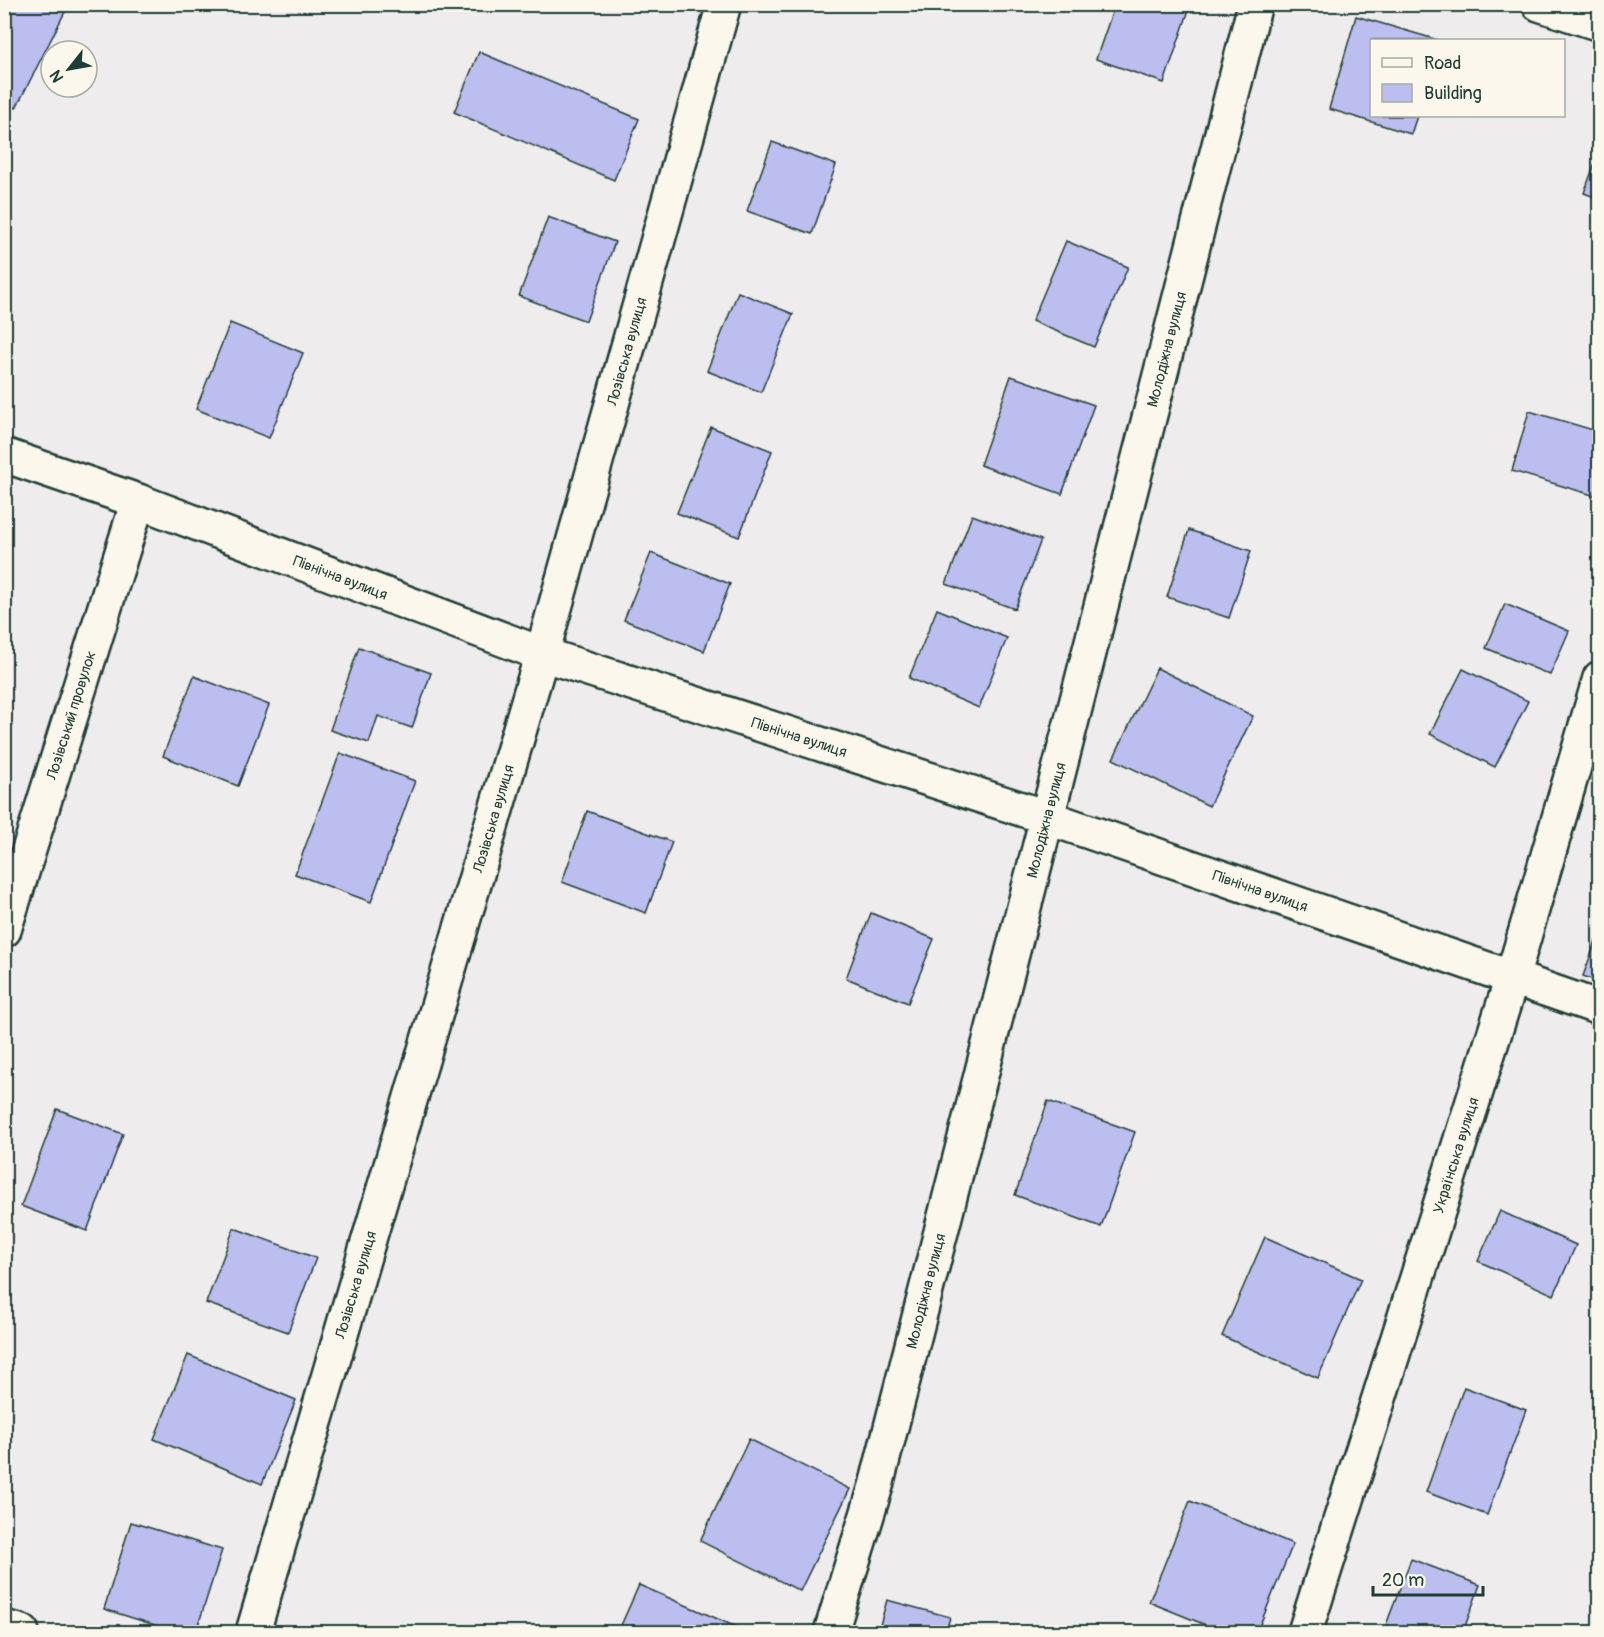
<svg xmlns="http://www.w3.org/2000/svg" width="1604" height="1637" font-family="Pangolin,sans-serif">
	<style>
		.building { fill: #bdbef0; stroke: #1f3d34; stroke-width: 1.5 }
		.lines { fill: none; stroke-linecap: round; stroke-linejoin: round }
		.street-casing { stroke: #1f3d34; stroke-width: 38 }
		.street { stroke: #fbf7ec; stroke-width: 33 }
		.labels { text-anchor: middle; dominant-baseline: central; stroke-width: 4.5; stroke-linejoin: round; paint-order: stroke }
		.street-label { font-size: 15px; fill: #1f3d34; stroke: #fbf7ec }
	</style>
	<rect width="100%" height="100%" fill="#efeced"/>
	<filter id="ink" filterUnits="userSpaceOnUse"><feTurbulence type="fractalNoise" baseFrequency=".0167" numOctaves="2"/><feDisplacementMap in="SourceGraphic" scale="12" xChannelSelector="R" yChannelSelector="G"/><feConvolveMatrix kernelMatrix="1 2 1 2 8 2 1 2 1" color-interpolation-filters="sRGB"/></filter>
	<g filter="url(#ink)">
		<g class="building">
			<path d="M4,4H69L16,108L4,102Z"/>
			<path d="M1115,4H1191L1164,83L1096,59Z"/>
			<path d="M1356,16L1438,40H1372V116H1417L1411,134L1329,109Z"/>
			<path d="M479,52L639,119L614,180L454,112Z"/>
			<path d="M772,142L836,165L812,234L747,211Z"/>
			<path d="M1600,149V199L1584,193Z"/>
			<path d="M548,217L615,242L586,321L519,296Z"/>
			<path d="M1066,241L1128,267L1094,347L1032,321Z"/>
			<path d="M738,292L793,314L761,392L707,371Z"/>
			<path d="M230,323L303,353L269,438L196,409Z"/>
			<path d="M1011,376L1094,405L1062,494L980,465Z"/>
			<path d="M1529,411L1600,432V484L1596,496L1512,471Z"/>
			<path d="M711,427L772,451L739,537L677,513Z"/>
			<path d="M972,515L1041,540L1015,609L946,584Z"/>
			<path d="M1189,530L1251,551L1229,618L1167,597Z"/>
			<path d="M651,553L730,584L704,651L624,620Z"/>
			<path d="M1505,604L1569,631L1550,675L1486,648Z"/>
			<path d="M937,609L1007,638L979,708L909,678Z"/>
			<path d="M359,647L431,673L412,728L378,716L369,743L330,730Z"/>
			<path d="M1157,668L1253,716L1209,806L1113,759Z"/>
			<path d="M1463,669L1528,701L1495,767L1430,734Z"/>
			<path d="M194,676L269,705L238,786L163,756Z"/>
			<path d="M340,753L415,781L371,902L295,874Z"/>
			<path d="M587,811L672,842L646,913L562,882Z"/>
			<path d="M871,913L934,939L908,1003L846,978Z"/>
			<path d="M1600,930V982L1583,976Z"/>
			<path d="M1048,1101L1135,1132L1101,1227L1015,1195Z"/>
			<path d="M57,1109L123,1134L87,1231L21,1206Z"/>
			<path d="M1500,1211L1576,1245L1554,1295L1478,1261Z"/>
			<path d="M234,1228L316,1258L288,1332L206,1303Z"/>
			<path d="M1265,1237L1361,1279L1318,1378L1222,1336Z"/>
			<path d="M188,1355L296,1400L262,1484L154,1439Z"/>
			<path d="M1464,1387L1526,1410L1487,1515L1426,1492Z"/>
			<path d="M749,1439L850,1489L800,1591L700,1541Z"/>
			<path d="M1190,1501L1293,1544L1257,1632H1223L1149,1602Z"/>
			<path d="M131,1522L222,1550L196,1632H177L104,1609Z"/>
			<path d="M1411,1559L1480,1585L1463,1632H1406L1386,1625Z"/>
			<path d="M639,1585L748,1632H618Z"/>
			<path d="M887,1600L950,1617L946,1632H878Z"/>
		</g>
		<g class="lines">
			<defs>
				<g id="street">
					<path d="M1539,4L1600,24"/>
					<path id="s1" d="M4,455L138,501L542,654L1046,817L1600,1008"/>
					<path id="s2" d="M4,930L138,501"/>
					<path d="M4,1627L22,1632"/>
					<path id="s3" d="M253,1632L542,654L724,4"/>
					<path id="s4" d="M831,1632L876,1486L1255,4"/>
					<path id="s5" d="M1305,1632L1512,978L1600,678"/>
				</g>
			</defs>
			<use href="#street" class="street-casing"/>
			<use href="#street" class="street"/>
		</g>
	</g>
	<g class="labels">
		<g class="street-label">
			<text stroke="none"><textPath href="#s4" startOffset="1326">Молодіжна вулиця</textPath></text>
			<text stroke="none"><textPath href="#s3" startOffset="1334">Лозівська вулиця</textPath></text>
			<text stroke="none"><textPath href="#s1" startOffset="358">Північна вулиця</textPath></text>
			<text stroke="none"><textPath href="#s2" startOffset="225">Лозівський провулок</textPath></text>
			<text stroke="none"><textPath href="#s1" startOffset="844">Північна вулиця</textPath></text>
			<text stroke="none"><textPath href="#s4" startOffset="840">Молодіжна вулиця</textPath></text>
			<text stroke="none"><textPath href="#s3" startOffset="848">Лозівська вулиця</textPath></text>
			<text stroke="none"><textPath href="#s1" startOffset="1330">Північна вулиця</textPath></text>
			<text stroke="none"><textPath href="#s5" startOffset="500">Українська вулиця</textPath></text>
			<text stroke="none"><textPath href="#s3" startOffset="362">Лозівська вулиця</textPath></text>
			<text stroke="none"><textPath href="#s4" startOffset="354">Молодіжна вулиця</textPath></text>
		</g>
	</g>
	<rect width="1604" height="1637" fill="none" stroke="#fbf7ec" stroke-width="24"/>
	<rect x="12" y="12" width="1580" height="1613" fill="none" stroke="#1f3d34" stroke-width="2" filter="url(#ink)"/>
	<rect x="1370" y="39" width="195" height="78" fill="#fbf7ec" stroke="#a3ada2" stroke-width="1.5"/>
	<rect x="1382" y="58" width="30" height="9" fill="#fbf7ec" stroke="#a3ada2" stroke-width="1.5"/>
	<text x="1424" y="69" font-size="18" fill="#1f3d34">Road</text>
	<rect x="1382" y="84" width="30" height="18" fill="#bdbef0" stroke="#a3ada2" stroke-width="1.5"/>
	<text x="1424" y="99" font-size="18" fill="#1f3d34">Building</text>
	<g transform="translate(69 69) rotate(239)"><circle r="28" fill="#fbf7ec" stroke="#a3ada2" stroke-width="1.5"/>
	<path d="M0-4.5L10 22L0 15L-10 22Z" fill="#1f3d34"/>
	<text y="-9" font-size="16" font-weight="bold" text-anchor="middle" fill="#1f3d34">N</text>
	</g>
	<path d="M1373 1586v9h110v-9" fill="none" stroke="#1f3d34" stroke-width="3"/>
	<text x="1382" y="1586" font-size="18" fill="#1f3d34" stroke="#fbf7ec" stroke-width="4.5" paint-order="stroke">20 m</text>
</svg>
